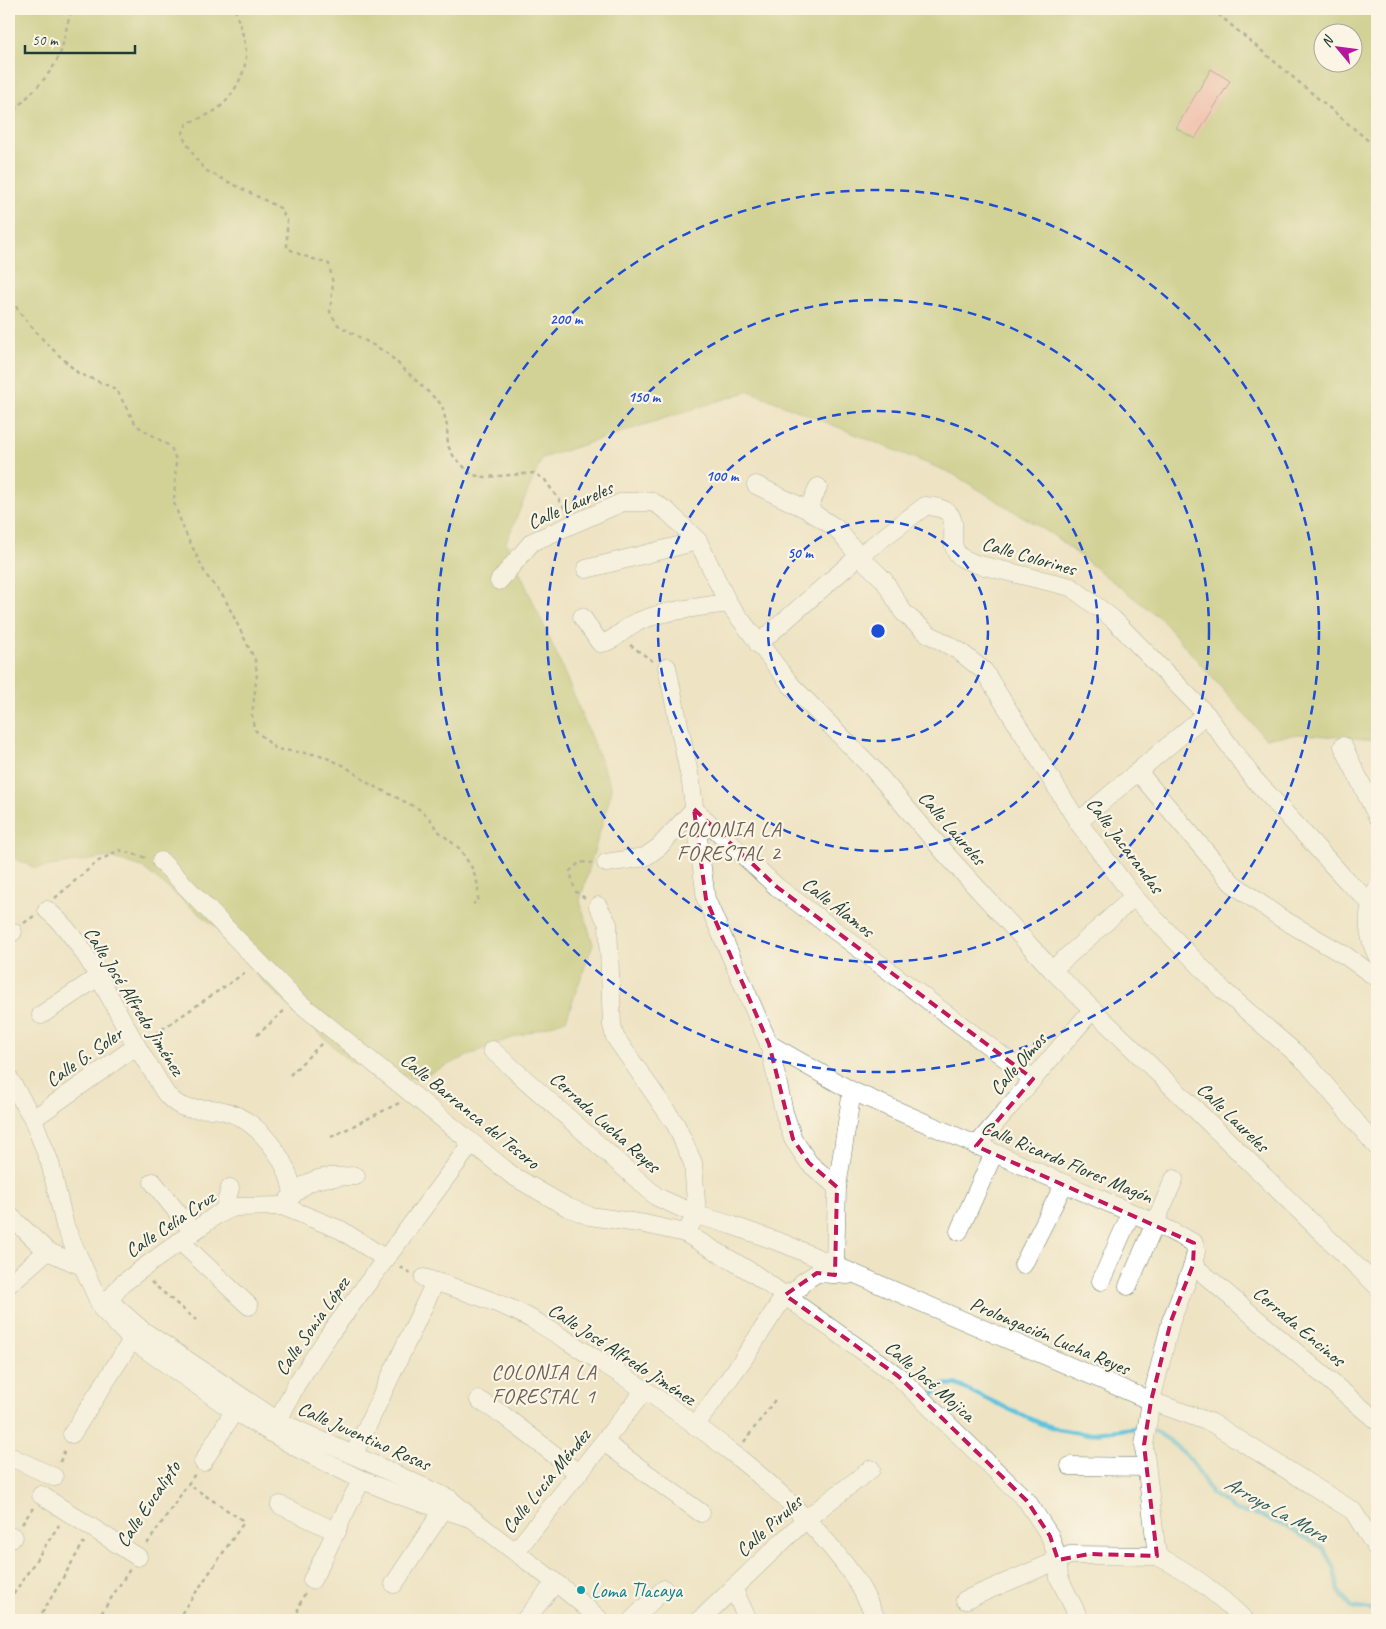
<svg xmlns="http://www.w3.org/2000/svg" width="1386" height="1629" font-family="Caveat,sans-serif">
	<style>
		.green { fill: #afbd5f; stroke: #677d4a; fill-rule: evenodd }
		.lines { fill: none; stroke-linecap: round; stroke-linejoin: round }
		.stream { stroke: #5fc3dd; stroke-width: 4.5 }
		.building { fill: #f4a09b }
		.minor-casing { stroke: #677766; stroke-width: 19 }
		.path { stroke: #677766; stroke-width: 2.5; stroke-dasharray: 4 4; stroke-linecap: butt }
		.minor { stroke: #fff; stroke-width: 18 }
		.marked { fill: none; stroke: #c2185b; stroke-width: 4; stroke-dasharray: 10 6; stroke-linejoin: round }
		.ring { fill: none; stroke: #1d4ed8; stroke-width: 2.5; stroke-dasharray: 9 6 }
		.culture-dot { fill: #0f9aa8; stroke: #fcf5e5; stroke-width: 2 }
		.labels { text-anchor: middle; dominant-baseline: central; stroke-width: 4.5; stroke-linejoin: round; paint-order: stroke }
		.street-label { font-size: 20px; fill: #1f3d34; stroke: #fcf5e5 }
		.culture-label { font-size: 20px; fill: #0d838f; stroke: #fcf5e5; text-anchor: start }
		.neighbourhood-label { font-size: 21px; letter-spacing: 1px; fill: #6a6058; stroke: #fcf5e5 }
		.water-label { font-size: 21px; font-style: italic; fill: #2f5e5e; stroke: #fcf5e5 }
		.centre { fill: #1d4ed8; stroke: #fcf5e5; stroke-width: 2.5 }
		.ring-label { font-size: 15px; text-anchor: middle; font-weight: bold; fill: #1d4ed8; stroke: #fcf5e5; stroke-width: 4.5; stroke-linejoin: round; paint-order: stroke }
	</style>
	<rect width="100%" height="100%" fill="#fcf5e5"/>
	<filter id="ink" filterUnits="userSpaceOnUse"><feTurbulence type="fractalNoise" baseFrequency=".02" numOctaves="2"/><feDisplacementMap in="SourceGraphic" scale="10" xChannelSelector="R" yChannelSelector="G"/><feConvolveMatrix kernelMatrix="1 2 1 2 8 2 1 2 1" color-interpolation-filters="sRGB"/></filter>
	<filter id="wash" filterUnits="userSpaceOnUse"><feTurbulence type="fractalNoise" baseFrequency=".0096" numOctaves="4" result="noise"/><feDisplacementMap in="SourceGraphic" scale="20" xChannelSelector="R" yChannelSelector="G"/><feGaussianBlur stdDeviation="1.12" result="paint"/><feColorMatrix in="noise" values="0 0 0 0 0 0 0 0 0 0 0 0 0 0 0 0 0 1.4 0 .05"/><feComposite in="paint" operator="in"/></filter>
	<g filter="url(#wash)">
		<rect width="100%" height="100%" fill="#eee4c4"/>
		<path class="green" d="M9,9H1377V740L1300,734L1265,738L1161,619L1053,535L953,474L749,391L542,458L506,542L561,664L612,789L580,901L593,944L566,1020L494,1044L417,1079L350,1062L256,975L259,962L142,867L110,857L35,868L9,856ZM1324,32H1354V62H1324Z"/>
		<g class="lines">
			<g class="stream">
				<path d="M934,1393L944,1385L955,1384L1039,1423L1058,1429L1086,1434L1135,1428"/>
				<path d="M1154,1431L1169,1440L1193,1462L1212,1494L1236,1510L1259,1515L1289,1528L1323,1548L1334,1568L1338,1591L1352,1607L1377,1611"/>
			</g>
		</g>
		<g id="blocks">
			<path class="building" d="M1211,69L1230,81L1195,139L1176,128Z"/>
		</g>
	</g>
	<g filter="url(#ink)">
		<use href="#blocks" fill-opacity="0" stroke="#677766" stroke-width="1"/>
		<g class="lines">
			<defs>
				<g id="minor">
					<path d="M756,485L808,510L836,528L859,556L884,580L903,612L927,633L959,651L984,671L1078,822L1134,897L1224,991L1307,1063L1377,1147"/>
					<path d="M808,510L818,487"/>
					<path d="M586,569L698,541"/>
					<path d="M499,581L532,542L623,502H653L667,511L698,541L728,603L791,685L873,769L944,852L1052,970L1377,1286"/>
					<path d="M582,617L600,643C613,643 622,630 633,624C658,611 700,607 728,603"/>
					<path d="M758,644L859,556L925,506C974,508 939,542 962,558C966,560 972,562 976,564L1071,587L1113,619L1206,714L1254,779L1347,881L1370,902"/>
					<path d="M667,667L691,783L706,899L769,1044L784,1112L793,1139L809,1163L837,1187"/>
					<path d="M1343,746L1377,816"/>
					<path d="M1139,773L1232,883L1279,917L1346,956L1377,978"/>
					<path d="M694,809L777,887L1033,1079"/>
					<path d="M1078,822L1206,714"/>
					<path d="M161,861L296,1000L513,1176L567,1207L590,1216L645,1224L685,1233L753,1273L898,1376L1027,1501L1050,1536L1058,1560L1059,1578L1080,1620"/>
					<path d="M606,863L645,857L659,847L694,809"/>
					<path d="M1377,889C1365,911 1367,934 1377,956"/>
					<path d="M47,910C91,945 120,1025 153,1072C158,1080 162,1089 167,1095C187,1117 198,1105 220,1110C257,1117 288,1159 293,1194"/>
					<path d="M9,934L13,932"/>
					<path d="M1052,970L1134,897"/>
					<path d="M41,1015L98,977"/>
					<path d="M769,1044L852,1091L1155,1223L1194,1243L1196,1251L1193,1265L1171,1321L1151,1401L1144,1445L1157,1556L1070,1555L965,1600"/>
					<path d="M492,1050L657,1197L697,1215L693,1163L676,1125L615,1037L612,1025L608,924L598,906"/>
					<path d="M9,1078L33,1119L50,1163L65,1226L102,1309L132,1340L234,1411L299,1449L362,1480L404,1497L470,1518"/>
					<path d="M33,1119L135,1047"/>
					<path d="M976,1146L1092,1010"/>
					<path d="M153,1182L193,1232"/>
					<path d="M288,1200C311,1175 323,1177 356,1176"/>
					<path d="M224,1210L230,1188"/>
					<path d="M9,1215L47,1251L82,1266"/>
					<path d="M959,1231L994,1153"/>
					<path d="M685,1233L697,1215L731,1225L785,1244L1151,1401L1212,1423L1353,1511L1377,1549"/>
					<path d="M180,1241L249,1306"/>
					<path d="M835,1265L837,1187L852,1091"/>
					<path d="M1023,1265L1064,1184"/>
					<path d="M1193,1265L1377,1421"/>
					<path d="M424,1278C449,1286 475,1294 499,1304C534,1317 566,1341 598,1360C689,1417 792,1488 854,1577C863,1590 870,1606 877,1620"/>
					<path d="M1101,1281L1131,1213"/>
					<path d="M9,1284L47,1251"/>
					<path d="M1128,1286L1174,1179"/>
					<path d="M102,1298L109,1301L142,1330L278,1421L450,1499C497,1543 554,1576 600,1620"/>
					<path d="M103,1309L121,1285L139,1271L215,1216L234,1207L282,1206L341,1230L386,1259"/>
					<path d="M479,1400L503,1415L578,1473"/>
					<path d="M278,1421L297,1383L329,1335L471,1144"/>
					<path d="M695,1426L742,1361L785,1295L798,1289L803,1282L817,1273L848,1275"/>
					<path d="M72,1434L132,1340"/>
					<path d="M604,1442L701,1513"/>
					<path d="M354,1454L435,1282"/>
					<path d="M9,1456L54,1477"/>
					<path d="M203,1462L234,1411"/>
					<path d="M1070,1466L1146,1467"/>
					<path d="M41,1495L138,1557"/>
					<path d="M280,1505L337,1532"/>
					<path d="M9,1539L14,1537"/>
					<path d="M516,1551L645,1390"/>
					<path d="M1157,1556C1191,1572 1217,1594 1245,1620"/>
					<path d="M312,1580C330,1547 343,1512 362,1480"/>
					<path d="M394,1584L449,1501"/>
					<path d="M733,1588L748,1620"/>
					<path d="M525,1620L555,1583"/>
					<path d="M632,1620L664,1589"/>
					<path d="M700,1620L806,1519L871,1469"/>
				</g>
			</defs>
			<use href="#minor" class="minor-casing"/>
			<g class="path">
				<path d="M235,9C244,41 254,55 236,87C222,110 212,114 187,123L182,135L196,159L205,170L280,208L287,220V248L301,255L329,264L333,284L330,312L338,325L387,353L442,405L447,426L448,446L454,457L472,475L486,477L534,473L545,480L566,510"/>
				<path d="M1212,9L1377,148"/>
				<path d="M9,115C27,97 52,76 61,51C65,37 67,23 72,9"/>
				<path d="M9,292L19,312L46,343L78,373L116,389L136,425L171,447L176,460L174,503L184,530L206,575L224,597L255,660L257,674L252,715L254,729L276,749L320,755L345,766L368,783L419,809L430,819L437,830L460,849L472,868L478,885V901L473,904"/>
				<path d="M630,645L654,662"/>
				<path d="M55,898L97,862L119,850L147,858"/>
				<path d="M585,898L575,891L570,871L580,862L592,863"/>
				<path d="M24,923L34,916"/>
				<path d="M257,1035L285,1010"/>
				<path d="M149,1038L246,972"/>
				<path d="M290,1075L322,1043"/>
				<path d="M331,1137L399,1103"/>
				<path d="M400,1267L411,1273"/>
				<path d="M151,1282L196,1320"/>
				<path d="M744,1442L777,1397"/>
				<path d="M60,1462L65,1449"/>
				<path d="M22,1524L33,1508"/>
				<path d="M147,1544L195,1474"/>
				<path d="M9,1601L59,1525"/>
				<path d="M38,1620L84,1542"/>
				<path d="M97,1620L130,1569"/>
				<path d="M177,1620L242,1525V1520L188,1484"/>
				<path d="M298,1620V1608L305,1593"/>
			</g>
			<use href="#minor" class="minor"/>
		</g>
	</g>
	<path d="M0 0H1386V1629H0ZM694,809L777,887L1033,1079L976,1146L1194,1243L1193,1265L1171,1321L1151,1401L1144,1445L1157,1556L1089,1554L1058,1560L1050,1536L1027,1501L942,1418L898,1376L785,1295L817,1273L835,1275L837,1187L809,1163L793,1139L769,1044L706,899Z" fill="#eee4c4" fill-opacity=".55" fill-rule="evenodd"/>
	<path class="marked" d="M694,809L777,887L1033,1079L976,1146L1194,1243L1193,1265L1171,1321L1151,1401L1144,1445L1157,1556L1089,1554L1058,1560L1050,1536L1027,1501L942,1418L898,1376L785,1295L817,1273L835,1275L837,1187L809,1163L793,1139L769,1044L706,899Z"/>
	<g class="ring">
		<circle cx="878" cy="631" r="110"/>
		<circle cx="878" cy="631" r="220"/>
		<circle cx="878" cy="631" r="331"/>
		<circle cx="878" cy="631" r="441"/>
	</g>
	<circle class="culture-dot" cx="581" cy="1590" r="5"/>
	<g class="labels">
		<g class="street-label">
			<text transform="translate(570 505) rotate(-24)">Calle Laureles</text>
			<text transform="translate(1029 556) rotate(16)">Calle Colorines</text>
			<text transform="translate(952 828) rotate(49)">Calle Laureles</text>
			<text transform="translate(1125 845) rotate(53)">Calle Jacarandas</text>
			<text transform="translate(838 907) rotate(38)">Calle Álamos</text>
			<text transform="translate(134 1001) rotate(58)">Calle José Alfredo Jiménez</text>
			<text transform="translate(84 1057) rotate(-35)">Calle G. Soler</text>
			<text transform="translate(1018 1064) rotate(-49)">Calle Olmos</text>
			<text transform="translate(470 1111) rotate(39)">Calle Barranca del Tesoro</text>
			<text transform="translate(1233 1117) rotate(44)">Calle Laureles</text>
			<text transform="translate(605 1122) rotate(42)">Cerrada Lucha Reyes</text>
			<text transform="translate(1067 1162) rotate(23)">Calle Ricardo Flores Magón</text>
			<text transform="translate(170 1224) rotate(-34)">Calle Celia Cruz</text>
			<text transform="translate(312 1326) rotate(-55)">Calle Sonia López</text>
			<text transform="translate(1299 1326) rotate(40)">Cerrada Encinos</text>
			<text transform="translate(1050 1336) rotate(23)">Prolongación Lucha Reyes</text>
			<text transform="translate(622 1354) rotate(33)">Calle José Alfredo Jiménez</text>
			<text transform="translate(930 1381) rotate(41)">Calle José Mojica</text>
			<text transform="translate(364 1436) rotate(24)">Calle Juventino Rosas</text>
			<text transform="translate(546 1481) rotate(-51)">Calle Lucía Méndez</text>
			<text transform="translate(148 1504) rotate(-56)">Calle Eucalipto</text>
			<text transform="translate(769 1526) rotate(-42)">Calle Pirules</text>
		</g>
		<g class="culture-label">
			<text x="591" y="1590">Loma Tlacaya</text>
		</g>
		<g class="neighbourhood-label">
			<text x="729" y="829">COLONIA LA<tspan x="729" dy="24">FORESTAL 2</tspan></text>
			<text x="544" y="1372">COLONIA LA<tspan x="544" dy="24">FORESTAL 1</tspan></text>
		</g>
		<g class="water-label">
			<text transform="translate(1276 1509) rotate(29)">Arroyo La Mora</text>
		</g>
	</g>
	<circle cx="878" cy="631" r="8" class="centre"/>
	<g class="ring-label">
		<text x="566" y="324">200 m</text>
		<text x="644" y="402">150 m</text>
		<text x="722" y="481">100 m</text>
		<text x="800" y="558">50 m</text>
	</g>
	<rect width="1386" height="1629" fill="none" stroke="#fcf5e5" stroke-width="30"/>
	<g transform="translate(1338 48) rotate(299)"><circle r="24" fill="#fcf5e5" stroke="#a4ab9e"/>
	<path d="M0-4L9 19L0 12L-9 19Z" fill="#b5179e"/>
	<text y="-8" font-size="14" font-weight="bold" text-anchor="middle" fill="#1f3d34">N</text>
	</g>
	<path d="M25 45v8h110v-8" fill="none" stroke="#1f3d34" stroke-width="2.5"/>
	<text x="32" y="45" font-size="15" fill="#1f3d34" stroke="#fcf5e5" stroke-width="4" paint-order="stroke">50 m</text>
</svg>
